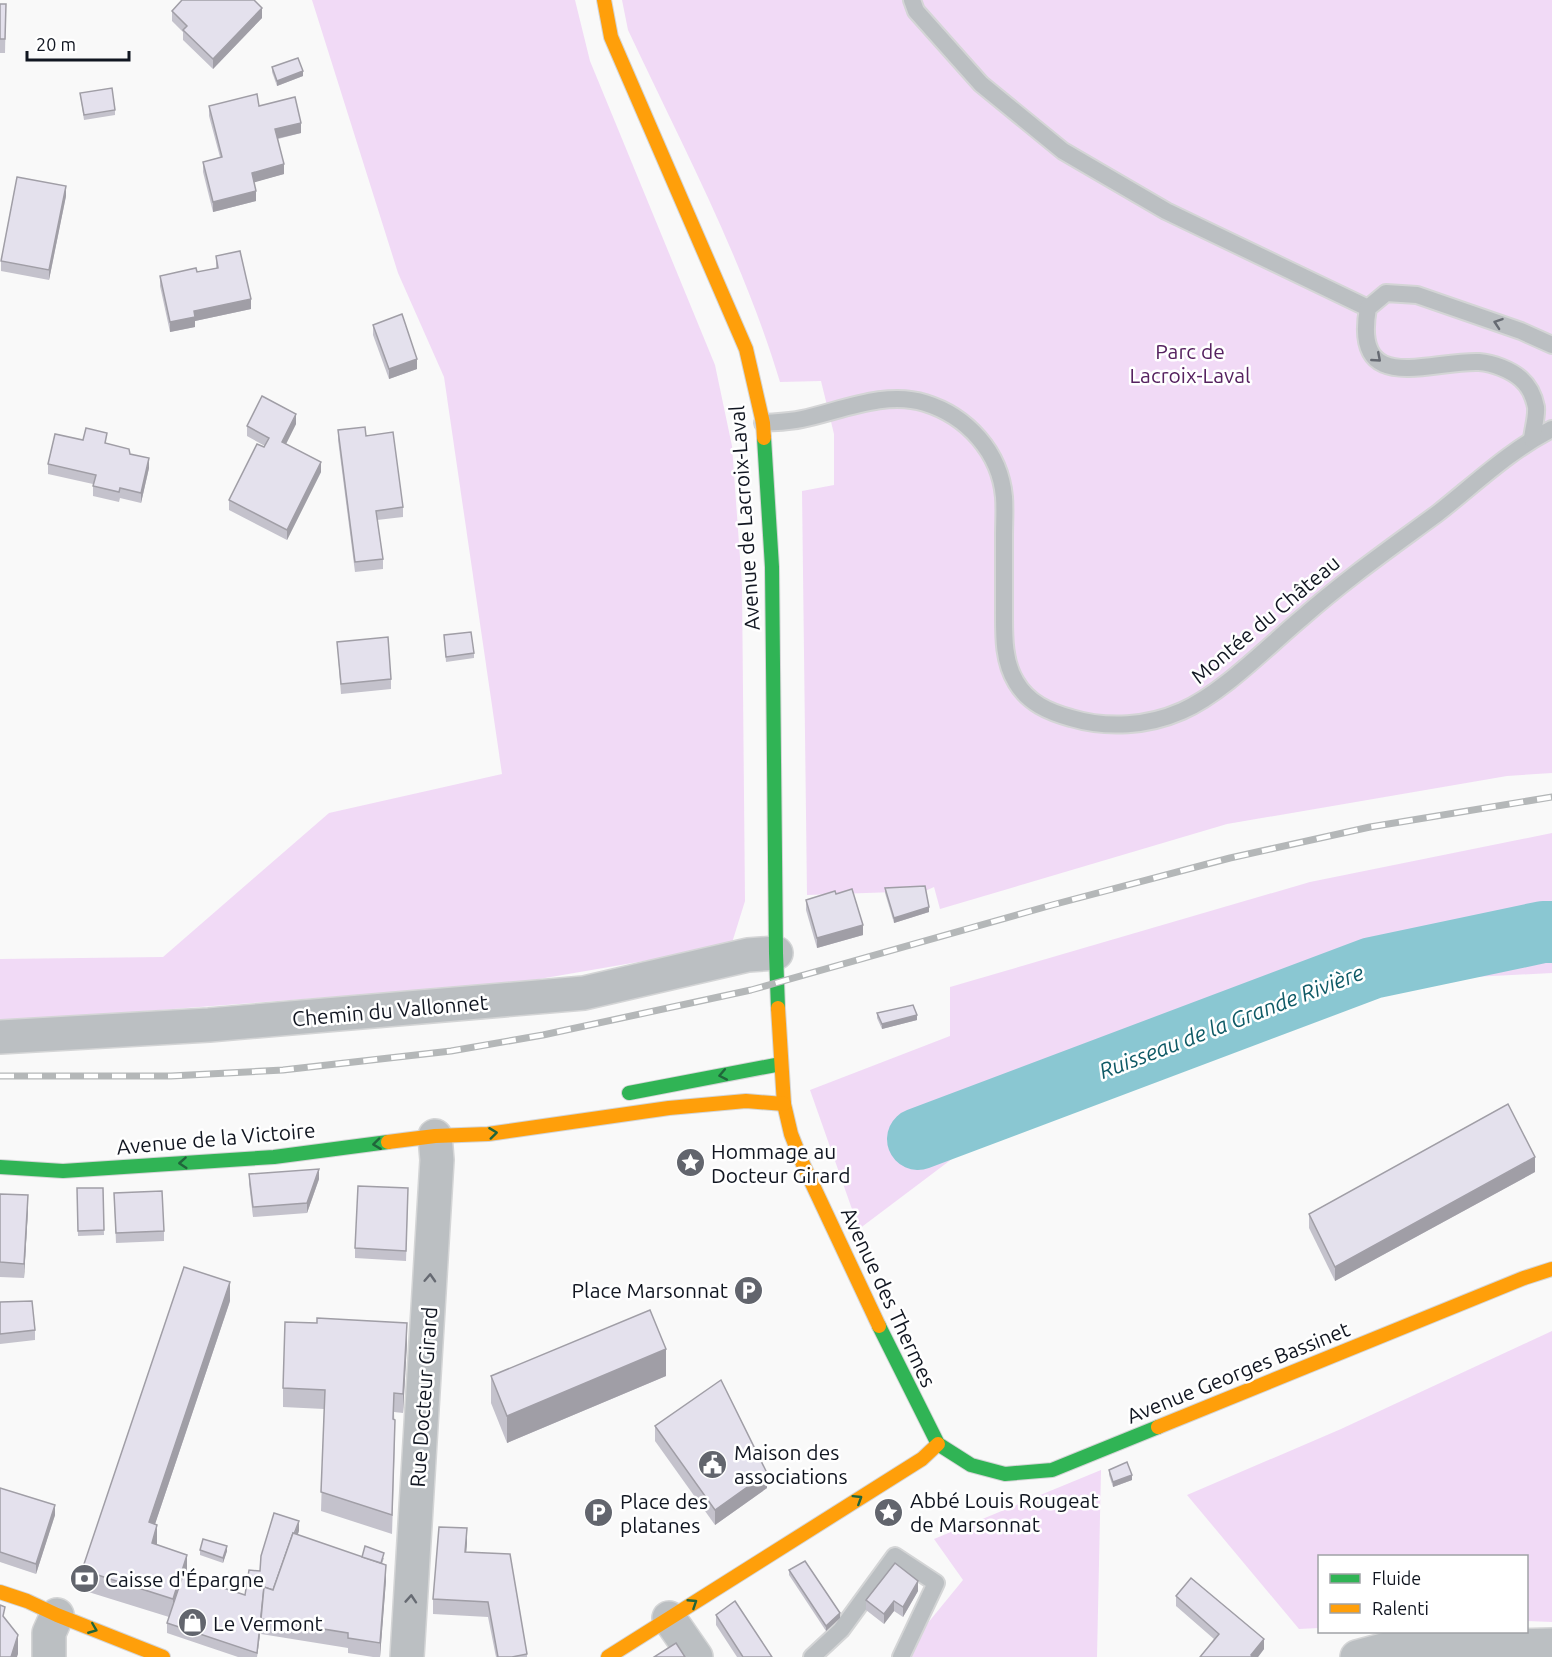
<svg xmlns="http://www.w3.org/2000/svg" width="1552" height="1657" font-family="Ubuntu,sans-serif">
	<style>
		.green { fill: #f1daf6 }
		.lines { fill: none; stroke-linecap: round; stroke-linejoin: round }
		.river { stroke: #8ac7d2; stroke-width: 62 }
		.lane-casing { stroke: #d4d5d6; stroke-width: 20 }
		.street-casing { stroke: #d4d5d6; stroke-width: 36 }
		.fast-casing { stroke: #d4d5d6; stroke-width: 16 }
		.slow-casing { stroke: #d4d5d6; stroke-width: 16 }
		.lane { stroke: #bbbfc2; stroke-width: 16 }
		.street { stroke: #bbbfc2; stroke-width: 33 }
		.fast { stroke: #30b455; stroke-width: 14 }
		.slow { stroke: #ff9f0a; stroke-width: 14 }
		.rail-casing { stroke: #b4b7b8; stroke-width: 7 }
		.rail { stroke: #fff; stroke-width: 4.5; stroke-dasharray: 14; stroke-linecap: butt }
		.wall { fill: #c4c2cc }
		.shaded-wall { fill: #a09ea6 }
		.building { fill: #e4e1ed; stroke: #a09ea6; stroke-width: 1.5 }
		.oneway { stroke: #666a72 }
		.oneway2 { stroke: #20653b }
		.labels { text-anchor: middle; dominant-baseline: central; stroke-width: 5; stroke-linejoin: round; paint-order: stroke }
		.park-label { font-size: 21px; fill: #562260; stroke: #fff }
		.street-label { font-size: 21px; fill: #111621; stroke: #fff }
		.poi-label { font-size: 21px; fill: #111621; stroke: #fff; text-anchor: start }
		.water-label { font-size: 22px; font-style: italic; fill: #0f5a66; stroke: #fff }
	</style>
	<rect width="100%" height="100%" fill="#f9f9f9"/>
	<g class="green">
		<path d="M312,0H575L590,61L715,365L732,446L742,585L745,901L731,946L516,983L0,1022V959L163,957L329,813L502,774L444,377L398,273Z"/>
		<path d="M622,0H1552V773L1507,776L1227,824L940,909L934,887L925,891L807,895L802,491L834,485V434L821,381L780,382C743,259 682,145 628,30Z"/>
		<path d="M1552,833V973L1358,983L1009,1116L859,1229L810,1090L950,1036V987L1310,882Z"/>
		<path d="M1552,1331V1622L1527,1621L1526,1556H1320L1319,1628L1299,1629L1187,1495L1341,1429Z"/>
		<path d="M1101,1470L1097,1657H900L963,1580L934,1539Z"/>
	</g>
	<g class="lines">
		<path class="river" d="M918,1139L1372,968L1543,932H1552"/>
		<defs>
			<g id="lane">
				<path d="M912,0L916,11L981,84L1063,151L1166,211L1368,308"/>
				<path d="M763,423C776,422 789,422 802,419C840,411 886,390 925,403C967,416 1000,452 1004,497C1005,510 1004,523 1004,536C1004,561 1004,586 1004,610C1004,634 1003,661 1016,682C1028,703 1049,712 1071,718C1108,729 1148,726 1182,711C1223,693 1268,646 1303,617C1346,579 1392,547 1438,513C1475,484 1510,450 1552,429"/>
				<path d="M1532,439C1533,429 1537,417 1536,407C1534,397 1529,386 1521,379C1511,370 1493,363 1479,362C1429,360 1352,397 1368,308L1386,293L1417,295L1521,331L1552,345"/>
				<path d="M812,1657L841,1630L895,1556L936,1583L901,1657"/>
			</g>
			<g id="street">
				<path d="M0,1037L209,1025L584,993L748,955L776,953"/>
				<path d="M669,1618L696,1657"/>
				<path d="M49,1657V1633L57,1615"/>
				<path d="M407,1657L437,1160L435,1136"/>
				<path d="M1357,1657L1387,1649L1552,1645"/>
			</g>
			<g id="fast">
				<path d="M764,438L772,567L776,953L778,1008"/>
				<path d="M629,1093L781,1064"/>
				<path d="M0,1167L63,1171L274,1157L388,1142"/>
				<path d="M879,1326L938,1444L971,1465L1005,1474L1052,1470L1158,1427"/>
			</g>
			<g id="slow">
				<path d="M604,0L611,37L746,349L763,423L764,438"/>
				<path d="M778,1008L784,1104L791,1134L802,1162L879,1326"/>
				<path d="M388,1142L435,1136L488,1134L669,1108L746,1101L784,1104"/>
				<path d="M1158,1427L1524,1278L1552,1269"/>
				<path d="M0,1592L27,1601L57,1615L163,1657"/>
				<path d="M608,1657L922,1459L938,1444"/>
			</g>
		</defs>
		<use href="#lane" class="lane-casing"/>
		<use href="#street" class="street-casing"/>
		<use href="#fast" class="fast-casing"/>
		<use href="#slow" class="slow-casing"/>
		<use href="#lane" class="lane"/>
		<use href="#street" class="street"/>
		<use href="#fast" class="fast"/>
		<use href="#slow" class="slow"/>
		<defs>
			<path id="rail" d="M0,1076H171L283,1070L451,1051L543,1035L751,990L1052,905L1230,858L1370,827L1552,797"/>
		</defs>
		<use href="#rail" class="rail-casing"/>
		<use href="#rail" class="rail"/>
	</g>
	<g class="wall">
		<path d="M0,4H6L5,53H0Z"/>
		<path d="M172,11L262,18L213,69L183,40V32L172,21Z"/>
		<path d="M272,67L303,76L277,86L272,72Z"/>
		<path d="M80,93L115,110V115L84,120Z"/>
		<path d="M209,106H259L301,133L278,139L284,174L254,182L256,201L213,212L203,172V162L220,157L209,116Z"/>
		<path d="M66,196L49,280L1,271V261Z"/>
		<path d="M216,256L251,309L195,321V327L170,332L160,286V276L197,272L216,268Z"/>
		<path d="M373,325L417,369L389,379L373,335Z"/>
		<path d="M296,424L286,444L321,472L287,540L229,510V500L265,446L247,436V426Z"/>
		<path d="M338,430L366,436L403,507V517L377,520L383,559V569L355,572L338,440Z"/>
		<path d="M83,440L107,443L130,454L149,468L141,503L120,498L119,502L93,496V484L48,474V464Z"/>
		<path d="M444,635L474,653V658L446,662Z"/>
		<path d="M337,642L391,679V689L341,694Z"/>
		<path d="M885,888L929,912L894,923L885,893Z"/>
		<path d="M806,900L863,935L817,948L806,910Z"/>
		<path d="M877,1013L917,1020L882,1029L877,1018Z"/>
		<path d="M1535,1172L1335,1281L1309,1228V1214Z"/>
		<path d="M249,1174L319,1179L307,1213L253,1217L249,1184Z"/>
		<path d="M77,1188H103L104,1235L78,1236Z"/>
		<path d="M114,1193L164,1231V1241L116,1243Z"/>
		<path d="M0,1194L28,1210L24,1278L0,1277Z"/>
		<path d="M408,1198L406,1261L355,1258V1248Z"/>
		<path d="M230,1301L155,1524L157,1545L187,1574V1576L245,1595L260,1571L299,1531L297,1535L362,1557L384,1558L382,1564L386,1580L380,1657H373L348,1653V1648L261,1634V1627L257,1657H238L167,1633V1623L169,1617L82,1590V1570Z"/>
		<path d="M0,1302L35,1330V1340L0,1344Z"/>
		<path d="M407,1343L403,1413L394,1412L395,1439L392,1534L321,1511L324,1409L283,1407V1388Z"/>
		<path d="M491,1376H666L507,1443L491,1403Z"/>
		<path d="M655,1426L767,1488L715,1525L655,1441Z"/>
		<path d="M1109,1470L1132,1480L1113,1487L1109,1475Z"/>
		<path d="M0,1488L55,1515L36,1574L0,1562Z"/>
		<path d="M467,1543L466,1552L527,1654V1657H496L488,1617L433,1614V1599Z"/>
		<path d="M200,1550L227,1551L223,1563L200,1555Z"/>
		<path d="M789,1570L840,1618L826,1631L789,1575Z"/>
		<path d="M918,1591L903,1617L894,1611L884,1624L866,1610V1600Z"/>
		<path d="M1176,1596L1264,1649L1258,1657H1200L1214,1639L1176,1606Z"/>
		<path d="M716,1615L772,1657H737L716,1625Z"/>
	</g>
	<g class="shaded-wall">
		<path d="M262,8V18L213,69V59Z"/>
		<path d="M303,71V76L277,86V81Z"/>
		<path d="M301,123V133L275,139V129Z"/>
		<path d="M284,164V174L252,183V173Z"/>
		<path d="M66,186V196L49,280V270Z"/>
		<path d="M256,191V201L213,212V202Z"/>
		<path d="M251,299V309L195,321V327L170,332V322L194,311Z"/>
		<path d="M417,359V369L389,379V369Z"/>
		<path d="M296,414V424L282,452V442Z"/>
		<path d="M149,458V468L141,503V493Z"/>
		<path d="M321,462V472L287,540V530Z"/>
		<path d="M929,907V912L894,923V918Z"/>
		<path d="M863,925V935L817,948V938Z"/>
		<path d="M917,1015V1020L882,1029V1024Z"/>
		<path d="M1535,1157V1172L1335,1281V1267Z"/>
		<path d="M319,1169V1179L307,1213V1203Z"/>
		<path d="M28,1195V1210L24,1278V1264Z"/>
		<path d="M230,1282V1301L149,1542V1522Z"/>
		<path d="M407,1323V1343L403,1413V1394Z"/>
		<path d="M666,1349V1376L507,1443V1416Z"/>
		<path d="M767,1473V1488L715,1525V1510Z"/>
		<path d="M1132,1475V1480L1113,1487V1482Z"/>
		<path d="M55,1505V1515L36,1574V1564Z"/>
		<path d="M299,1521V1531L273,1605V1595Z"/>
		<path d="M157,1525V1544L152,1563V1543Z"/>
		<path d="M467,1528V1543L465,1567V1552Z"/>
		<path d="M227,1546V1551L223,1563V1558Z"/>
		<path d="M187,1555V1574L173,1619V1599Z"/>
		<path d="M386,1565V1580L380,1657V1643Z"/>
		<path d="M918,1581V1591L903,1617V1607Z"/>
		<path d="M264,1592L261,1627L257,1657Z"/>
		<path d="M894,1601V1611L884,1624V1614Z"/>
		<path d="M840,1613V1618L826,1631V1626Z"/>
		<path d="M18,1635V1654L17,1657H11Z"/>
		<path d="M1264,1639V1649L1258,1657H1251V1655Z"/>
	</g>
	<g class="building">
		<path d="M182,0H254L262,8L213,59L183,30L187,26L172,11Z"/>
		<path d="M0,4H6L5,39H0Z"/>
		<path d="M298,58L303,71L277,81L272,67Z"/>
		<path d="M112,88L115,110L84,115L80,93Z"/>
		<path d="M257,94L259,106L295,97L301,123L275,129L284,164L252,173L256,191L213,202L203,162L222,157L209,106Z"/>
		<path d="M17,177L66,186L49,270L1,261Z"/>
		<path d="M240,251L251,299L194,311L195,317L170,322L160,276L196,268L197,272L218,268L216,256Z"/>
		<path d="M402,314L417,359L389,369L373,325Z"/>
		<path d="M262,396L296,414L282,442L321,462L287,530L229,500L257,444L264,447L269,438L247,426Z"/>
		<path d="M365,427L366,436L393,432L403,507L376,511L383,559L355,562L338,430Z"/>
		<path d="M86,428L107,433L105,443L129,449L130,454L149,458L141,493L120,488L119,492L93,486L96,475L48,464L55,434L83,440Z"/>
		<path d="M471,632L474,653L446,657L444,635Z"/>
		<path d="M388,637L391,679L341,684L337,642Z"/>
		<path d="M925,886L929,907L894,918L885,888Z"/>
		<path d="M852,889L863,925L817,938L806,900L835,891L836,894Z"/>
		<path d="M913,1005L917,1015L882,1024L877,1013Z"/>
		<path d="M1508,1104L1535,1157L1335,1267L1309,1214Z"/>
		<path d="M319,1169L307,1203L253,1207L249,1174Z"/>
		<path d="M358,1186L408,1188L406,1251L355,1248Z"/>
		<path d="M77,1188H103L104,1230L78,1231Z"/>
		<path d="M162,1191L164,1231L116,1233L114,1193Z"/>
		<path d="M0,1194L28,1195L24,1264L0,1262Z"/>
		<path d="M184,1267L230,1282L149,1522L157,1525L152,1543L187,1555L173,1599L82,1570Z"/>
		<path d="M32,1301L35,1330L0,1334V1302Z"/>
		<path d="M650,1310L666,1349L507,1416L491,1376Z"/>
		<path d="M317,1318L407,1323L403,1394L394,1393L393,1419L395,1420L392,1515L321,1492L325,1390L283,1388L285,1322L317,1323Z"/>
		<path d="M721,1380L767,1473L715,1510L655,1426Z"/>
		<path d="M1127,1462L1132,1475L1113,1482L1109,1470Z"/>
		<path d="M0,1488L55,1505L36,1564L0,1552Z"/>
		<path d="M274,1513L299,1521L294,1534L293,1533L273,1590L264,1587L257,1653L167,1623L183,1575L245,1595L249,1570L260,1571L261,1556Z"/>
		<path d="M439,1527L467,1528L465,1552L510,1554L527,1654L512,1657H498L488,1602L433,1599Z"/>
		<path d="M293,1533L386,1565L380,1643L348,1638V1633L261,1619L264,1587L273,1590Z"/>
		<path d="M203,1539L227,1546L223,1558L200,1550Z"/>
		<path d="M365,1546L384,1553L381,1563L362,1557Z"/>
		<path d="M805,1561L840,1613L826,1626L789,1570Z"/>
		<path d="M895,1563L918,1581L903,1607L894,1601L884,1614L866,1600Z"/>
		<path d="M1191,1578L1264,1639L1251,1655L1253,1657H1200L1219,1634L1176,1596Z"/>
		<path d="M735,1601L772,1657H743L716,1615Z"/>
		<path d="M0,1605L5,1607L3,1616L18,1635L11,1657H0Z"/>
		<path d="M676,1643L685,1657H654Z"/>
	</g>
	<defs><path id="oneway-chevron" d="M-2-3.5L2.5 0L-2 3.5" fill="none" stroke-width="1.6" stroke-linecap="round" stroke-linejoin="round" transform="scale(1.5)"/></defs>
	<g class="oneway">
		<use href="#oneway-chevron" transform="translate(1498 323) rotate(-161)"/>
		<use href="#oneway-chevron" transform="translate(1377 358) rotate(41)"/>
		<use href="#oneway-chevron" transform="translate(430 1278) rotate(-87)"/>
		<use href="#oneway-chevron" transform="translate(411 1599) rotate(-86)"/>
	</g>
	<g class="oneway2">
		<use href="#oneway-chevron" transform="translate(723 1075) rotate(169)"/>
		<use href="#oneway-chevron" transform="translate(493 1133) rotate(-7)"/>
		<use href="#oneway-chevron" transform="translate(377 1144) rotate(173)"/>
		<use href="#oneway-chevron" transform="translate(183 1163) rotate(176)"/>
		<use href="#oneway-chevron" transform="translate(858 1499) rotate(-32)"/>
		<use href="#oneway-chevron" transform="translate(693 1603) rotate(-33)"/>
		<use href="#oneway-chevron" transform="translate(93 1629) rotate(22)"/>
	</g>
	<defs>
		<symbol id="sight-disc" viewBox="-11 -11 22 22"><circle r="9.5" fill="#62656d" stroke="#fff"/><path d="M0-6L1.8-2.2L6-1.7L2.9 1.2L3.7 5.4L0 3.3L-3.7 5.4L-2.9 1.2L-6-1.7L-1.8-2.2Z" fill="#fff"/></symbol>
		<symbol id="parking-disc" viewBox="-11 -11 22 22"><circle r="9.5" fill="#62656d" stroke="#fff"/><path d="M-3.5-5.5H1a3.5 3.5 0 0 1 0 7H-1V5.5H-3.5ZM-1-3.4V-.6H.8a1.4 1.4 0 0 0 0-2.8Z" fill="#fff"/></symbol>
		<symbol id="civic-disc" viewBox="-11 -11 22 22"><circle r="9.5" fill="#62656d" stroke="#fff"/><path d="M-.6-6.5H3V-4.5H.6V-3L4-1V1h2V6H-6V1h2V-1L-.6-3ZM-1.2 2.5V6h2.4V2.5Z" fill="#fff"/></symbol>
		<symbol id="bank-disc" viewBox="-11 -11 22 22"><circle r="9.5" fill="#62656d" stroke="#fff"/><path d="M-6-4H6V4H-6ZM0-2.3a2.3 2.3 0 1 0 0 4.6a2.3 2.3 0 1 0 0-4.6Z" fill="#fff"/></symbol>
		<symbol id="shop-disc" viewBox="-11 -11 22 22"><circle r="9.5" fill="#62656d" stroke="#fff"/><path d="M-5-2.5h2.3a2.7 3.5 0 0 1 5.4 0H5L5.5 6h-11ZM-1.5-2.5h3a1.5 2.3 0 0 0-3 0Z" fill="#fff"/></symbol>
	</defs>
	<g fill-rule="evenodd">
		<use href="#sight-disc" x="674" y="1146" width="33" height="33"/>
		<use href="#parking-disc" x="732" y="1274" width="33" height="33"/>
		<use href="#civic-disc" x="696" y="1448" width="33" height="33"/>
		<use href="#sight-disc" x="872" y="1496" width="33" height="33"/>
		<use href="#parking-disc" x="582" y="1496" width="33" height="33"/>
		<use href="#bank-disc" x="68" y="1562" width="33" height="33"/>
		<use href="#shop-disc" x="176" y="1606" width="33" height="33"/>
	</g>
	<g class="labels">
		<g class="park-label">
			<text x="1190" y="351">Parc de<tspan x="1190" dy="24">Lacroix-Laval</tspan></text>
		</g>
		<g class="street-label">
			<text transform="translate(744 518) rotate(-94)">Avenue de Lacroix-Laval</text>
			<text transform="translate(1265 619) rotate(-40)">Montée du Château</text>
			<text transform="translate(390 1010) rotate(-5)">Chemin du Vallonnet</text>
			<text transform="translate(216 1138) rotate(-5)">Avenue de la Victoire</text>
			<text transform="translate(889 1297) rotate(65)">Avenue des Thermes</text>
			<text transform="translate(1238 1372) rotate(-22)">Avenue Georges Bassinet</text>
			<text transform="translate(423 1397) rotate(-86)">Rue Docteur Girard</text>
		</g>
		<g class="poi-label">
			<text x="711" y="1151">Hommage au<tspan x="711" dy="24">Docteur Girard</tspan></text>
			<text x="728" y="1290" text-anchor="end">Place Marsonnat</text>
			<text x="734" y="1452">Maison des<tspan x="734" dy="24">associations</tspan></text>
			<text x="910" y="1500">Abbé Louis Rougeat<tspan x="910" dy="24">de Marsonnat</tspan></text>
			<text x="620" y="1501">Place des<tspan x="620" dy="24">platanes</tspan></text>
			<text x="105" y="1579">Caisse d'Épargne</text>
			<text x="213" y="1623">Le Vermont</text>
		</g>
		<g class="water-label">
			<text transform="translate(1231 1021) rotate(-21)">Ruisseau de la Grande Rivière</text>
		</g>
	</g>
	<rect x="1318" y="1555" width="210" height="78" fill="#ffffff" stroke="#a0a2a6" stroke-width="1.5"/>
	<rect x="1330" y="1574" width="30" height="9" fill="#30b455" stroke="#a0a2a6" stroke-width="1.5"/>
	<text x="1372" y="1585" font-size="18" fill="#111621">Fluide</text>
	<rect x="1330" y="1604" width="30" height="9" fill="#ff9f0a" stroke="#a0a2a6" stroke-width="1.5"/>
	<text x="1372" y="1615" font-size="18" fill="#111621">Ralenti</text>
	<path d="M27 51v9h102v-9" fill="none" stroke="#111621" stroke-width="3"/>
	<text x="36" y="51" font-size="18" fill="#111621" stroke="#ffffff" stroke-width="4.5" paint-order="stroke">20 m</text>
</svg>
